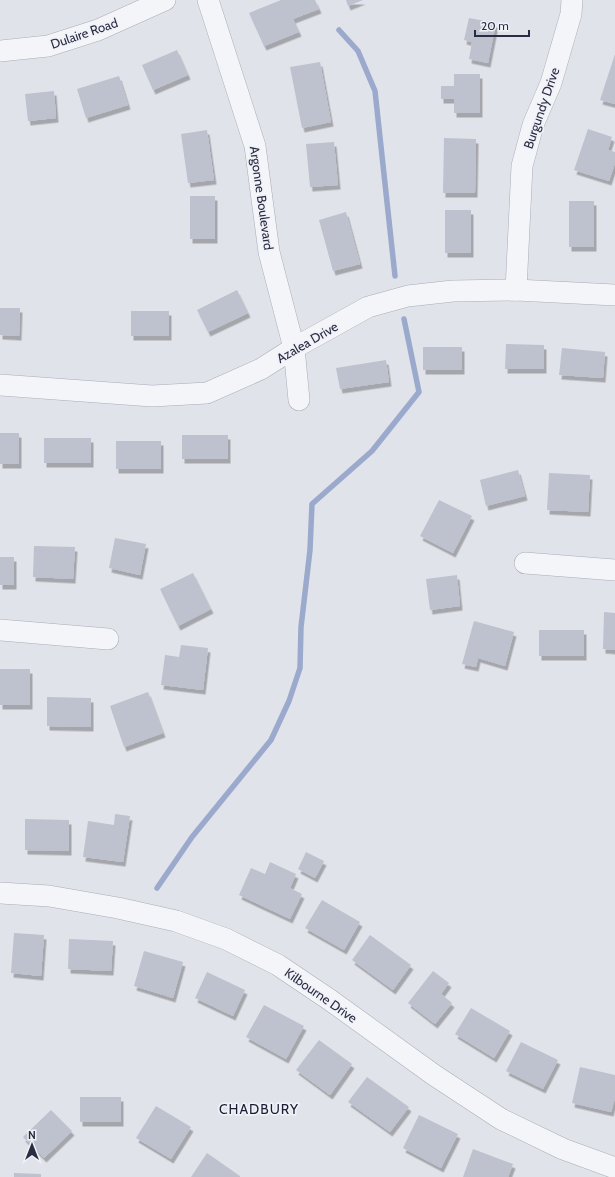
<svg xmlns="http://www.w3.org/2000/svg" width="615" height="1177" font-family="Cabin,sans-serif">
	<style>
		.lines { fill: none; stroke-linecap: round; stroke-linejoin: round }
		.stream { stroke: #9ba9cc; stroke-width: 5.5 }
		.building { fill: #bec1ce; filter: url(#shadow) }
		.minor-casing { stroke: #aaacb8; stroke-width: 22 }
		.minor { stroke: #f4f5f8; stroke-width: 21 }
		.labels { text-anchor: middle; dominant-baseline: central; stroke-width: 3.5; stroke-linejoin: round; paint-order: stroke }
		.street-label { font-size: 13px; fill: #292d43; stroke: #f1f2f8 }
		.neighbourhood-label { font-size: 14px; letter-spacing: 1px; fill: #1b1e34; stroke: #f1f2f8 }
	</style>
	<defs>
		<filter id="shadow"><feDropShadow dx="2.5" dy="4.5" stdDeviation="0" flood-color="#0004"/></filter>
	</defs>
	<rect width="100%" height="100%" fill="#e1e3ea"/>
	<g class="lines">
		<g class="stream">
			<path d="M339,30L358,51L375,91L395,276"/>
			<path d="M157,888L192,837L271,740L289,701L300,668L301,627L310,550L312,504L372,451L419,392L404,319"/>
		</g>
	</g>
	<g class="building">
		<path d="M281,0H315L319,9L293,19L299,32L264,46L249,13Z"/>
		<path d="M346,0H363L348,6Z"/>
		<path d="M469,18L496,23L488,63L469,59L472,42L464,40Z"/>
		<path d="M177,50L188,75L153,90L142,65Z"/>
		<path d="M615,54V104L600,100Z"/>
		<path d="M320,62L331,122L302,128L290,67Z"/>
		<path d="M454,74H480V113H454V99H441V86H454Z"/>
		<path d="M119,76L128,105L86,118L77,89Z"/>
		<path d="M54,91L56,118L28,121L25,94Z"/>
		<path d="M588,129L612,137L608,150L615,152V163L609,181L574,170Z"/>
		<path d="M207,130L214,180L188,183L181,134Z"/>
		<path d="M444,138L476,139L475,193H443Z"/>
		<path d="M334,142L338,185L310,187L306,144Z"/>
		<rect x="190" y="196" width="25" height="43"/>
		<rect x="569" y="201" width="25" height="46"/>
		<rect x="445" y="210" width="26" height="43"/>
		<path d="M346,212L360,264L333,271L319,220Z"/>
		<path d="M237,290L248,313L208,332L197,310Z"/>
		<path d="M0,308H20L19,336L0,335Z"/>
		<rect x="131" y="311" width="38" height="25"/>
		<path d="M506,344L544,345V369H505Z"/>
		<rect x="423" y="347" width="39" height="23"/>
		<path d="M562,348L605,352L603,378L559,375Z"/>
		<path d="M386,360L389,382L340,389L336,368Z"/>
		<rect x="0" y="433" width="19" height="31"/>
		<rect x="182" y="435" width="46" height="24"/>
		<rect x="44" y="438" width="47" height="25"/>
		<rect x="116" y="441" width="45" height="28"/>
		<path d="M518,470L525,496L486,506L480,480Z"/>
		<path d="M549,473L590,475L588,512L547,510Z"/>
		<path d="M439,500L472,516L453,553L420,536Z"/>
		<path d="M115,538L146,544L140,575L109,568Z"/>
		<path d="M34,546L75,547L73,579L33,577Z"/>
		<rect x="0" y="557" width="14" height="28"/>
		<path d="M193,573L211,609L178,626L160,589Z"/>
		<path d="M457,575L460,606L430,610L426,579Z"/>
		<path d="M604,612L615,613V650L603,649Z"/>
		<path d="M474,621L514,632L505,666L478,658L476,667L462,664Z"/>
		<rect x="539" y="630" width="45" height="26"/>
		<path d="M181,645L208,648L203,690L161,685L165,655L179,657Z"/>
		<rect x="0" y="669" width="30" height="36"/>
		<path d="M148,692L163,733L124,747L110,706Z"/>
		<path d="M47,697L91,698V727L47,726Z"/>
		<path d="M115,814L130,816L123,862L83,857L88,821L114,825Z"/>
		<path d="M25,819L69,820V851L25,850Z"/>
		<path d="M306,852L324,861L315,878L298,869Z"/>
		<path d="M270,862L296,874L290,888L302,894L290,919L239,895L251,868L265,874Z"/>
		<path d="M322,900L360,922L344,950L305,928Z"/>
		<path d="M14,933L44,935L41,976L11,973Z"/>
		<path d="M370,935L411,965L393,990L352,960Z"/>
		<path d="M69,939L113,941L111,971L68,969Z"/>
		<path d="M144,951L183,962L173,998L134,986Z"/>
		<path d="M433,971L449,983L441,994L452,1003L435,1024L408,1003Z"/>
		<path d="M207,972L245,990L233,1016L195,998Z"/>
		<path d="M264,1005L304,1026L286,1059L246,1037Z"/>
		<path d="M471,1008L510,1031L494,1058L455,1034Z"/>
		<path d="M319,1040L352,1064L330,1095L296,1070Z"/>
		<path d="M521,1042L558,1060L543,1089L506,1071Z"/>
		<path d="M580,1067L615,1075V1098L611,1112L572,1103Z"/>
		<path d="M367,1077L409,1107L390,1132L348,1102Z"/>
		<rect x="80" y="1097" width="41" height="25"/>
		<path d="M156,1106L191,1127L171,1159L136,1138Z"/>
		<path d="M51,1110L72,1131L44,1158L23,1137Z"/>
		<path d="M419,1115L458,1134L441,1168L403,1148Z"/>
		<path d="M473,1149L513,1164L508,1177H463Z"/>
		<path d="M207,1153L240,1176V1177H191Z"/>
		<path d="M14,1173L41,1174V1177H14Z"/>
	</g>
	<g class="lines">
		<defs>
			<g id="minor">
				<path d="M208,0L255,146L269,252L294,348L299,400"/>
				<path d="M0,51L48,46L98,30L165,0"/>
				<path d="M516,290L522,166L533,125L551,83L571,14L572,0"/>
				<path d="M0,385L152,396L207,393L261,369L294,348L368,307L408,296L453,291L516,290L615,295"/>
				<path d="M525,563L615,570"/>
				<path d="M0,630L108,639"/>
				<path d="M0,893L49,896L118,908L176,921L226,939L278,965L330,1000L434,1075L501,1119L563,1149L615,1168"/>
			</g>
		</defs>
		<use href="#minor" class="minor-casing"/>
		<use href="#minor" class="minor"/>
	</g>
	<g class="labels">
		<g class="street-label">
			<text transform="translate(84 33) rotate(-19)">Dulaire Road</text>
			<text transform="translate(541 108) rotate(-71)">Burgundy Drive</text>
			<text transform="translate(262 198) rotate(82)">Argonne Boulevard</text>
			<text transform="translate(307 342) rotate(-30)">Azalea Drive</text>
			<text transform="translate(321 995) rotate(35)">Kilbourne Drive</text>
		</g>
		<g class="neighbourhood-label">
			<text x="259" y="1109">CHADBURY</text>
		</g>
	</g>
	<g transform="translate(32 1145)" stroke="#f1f2f8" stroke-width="3" paint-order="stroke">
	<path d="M0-3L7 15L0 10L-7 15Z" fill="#292d43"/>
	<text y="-6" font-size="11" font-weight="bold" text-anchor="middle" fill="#292d43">N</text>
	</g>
	<path d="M475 30v6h54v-6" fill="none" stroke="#292d43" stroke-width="2"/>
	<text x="481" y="30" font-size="12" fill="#292d43" stroke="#f1f2f8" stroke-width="3" paint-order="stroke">20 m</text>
</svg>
